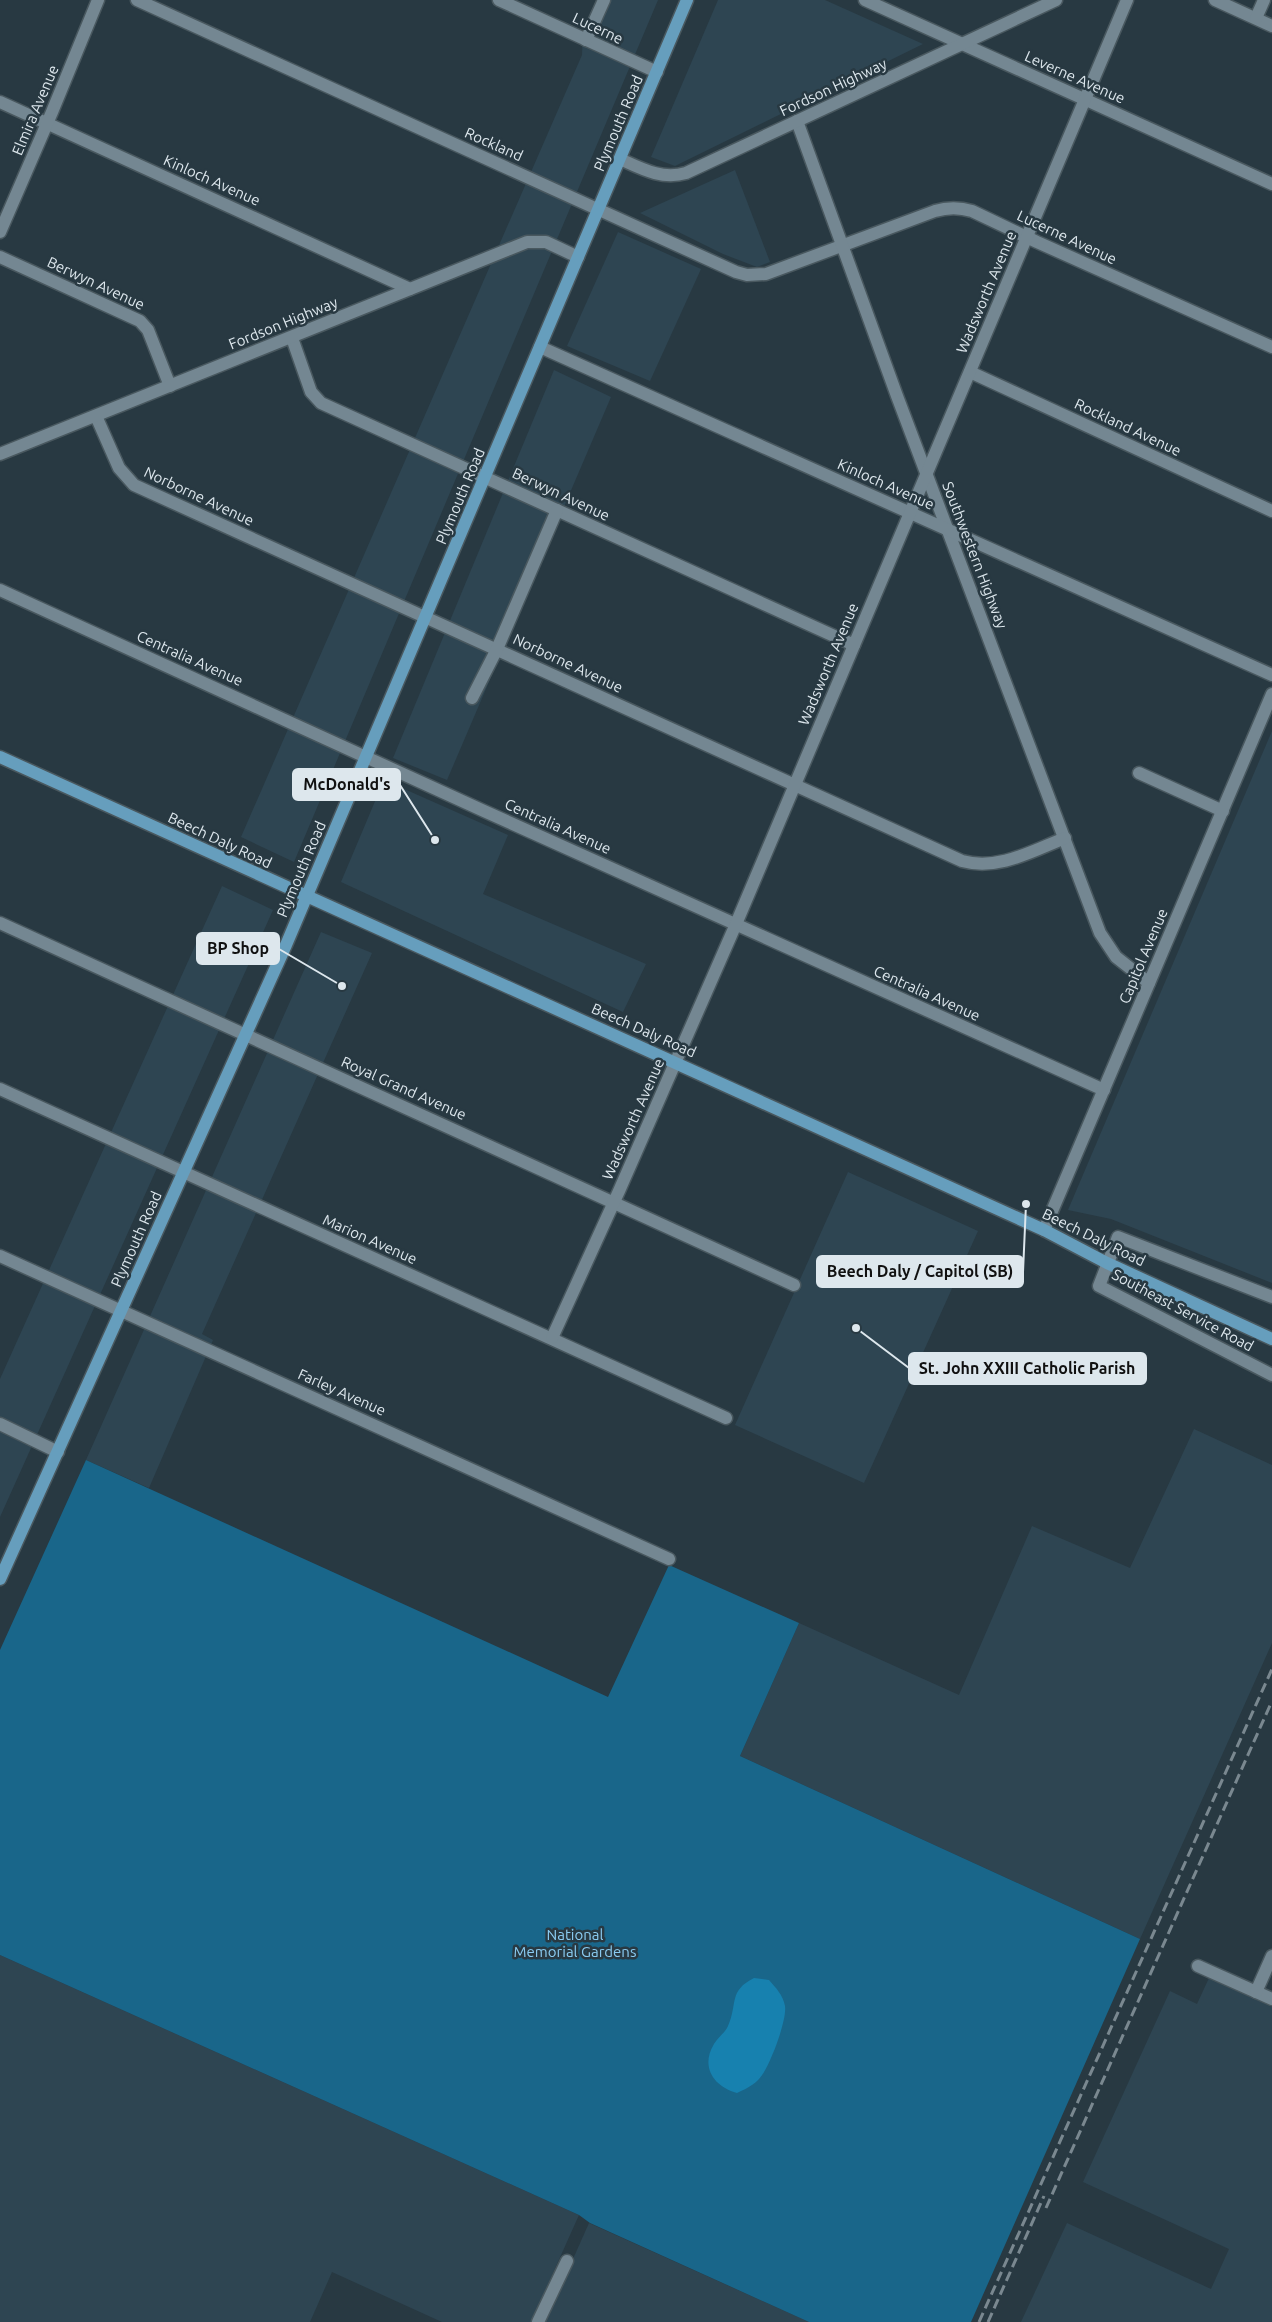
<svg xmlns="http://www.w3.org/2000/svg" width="1272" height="2322" font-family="Ubuntu,sans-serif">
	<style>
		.built { fill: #2e4552 }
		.green { fill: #19668a }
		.water { fill: #1781af }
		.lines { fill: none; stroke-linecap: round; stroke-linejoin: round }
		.minor-casing { stroke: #49585f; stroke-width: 15 }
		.major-casing { stroke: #49585f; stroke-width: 15 }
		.minor { stroke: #748792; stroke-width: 12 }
		.major { stroke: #669ebd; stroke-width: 12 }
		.rail { stroke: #7a8890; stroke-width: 3; stroke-dasharray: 10 5; stroke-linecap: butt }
		.labels { text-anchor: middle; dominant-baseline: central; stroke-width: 5; stroke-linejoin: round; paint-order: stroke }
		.street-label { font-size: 15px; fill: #dde7ed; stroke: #283942 }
		.park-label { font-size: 15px; fill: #8accf2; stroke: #283942 }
		.leader { fill: none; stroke: #dde7ed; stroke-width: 2 }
		.callout-dot { fill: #dde7ed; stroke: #283942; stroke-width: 2 }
		.callout { fill: #dde7ed; stroke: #dde7ed; stroke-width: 2 }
		.callout-label { font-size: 16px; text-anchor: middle; font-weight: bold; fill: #111 }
	</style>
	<rect width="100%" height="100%" fill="#283942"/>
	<g class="built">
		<path d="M596,0H658L294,862L241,837L582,55L583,30Z"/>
		<path d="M718,0H825L923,44L675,166L651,157Z"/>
		<path d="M735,170L770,262L757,267L723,254L640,213Z"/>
		<path d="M618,232L701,269L650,381L567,346Z"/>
		<path d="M554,370L611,397L447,780L393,758Z"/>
		<path d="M1272,731V1283L1111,1219L1068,1210Z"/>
		<path d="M384,780L508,835L483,894L646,964L623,1012L341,882Z"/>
		<path d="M222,886L273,910L0,1517V1379Z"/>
		<path d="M321,932L372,953L202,1334L213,1340L149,1488L86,1460Z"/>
		<path d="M848,1172L978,1231L864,1483L735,1425Z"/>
		<path d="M1194,1429L1272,1465V1643L1140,1939L740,1756L799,1623L959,1695L1032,1526L1130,1568Z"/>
		<path d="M0,1955L579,2215L531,2322H442L332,2272L310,2322H0Z"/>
		<path d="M1209,1978L1272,2007V2322H1021L1067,2223L1211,2289L1229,2249L1083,2182L1170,1991L1197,2004Z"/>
		<path d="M589,2223L809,2322H545Z"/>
	</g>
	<path class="green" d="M86,1460L608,1697L669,1565L799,1623L740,1756L1140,1939L971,2322H809L590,2223L579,2215L0,1955V1650Z"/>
	<path class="water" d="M754,1978L769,1980C776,1988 783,1995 785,2006C787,2020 772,2059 764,2072C758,2083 748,2088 737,2093C714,2087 700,2067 714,2044C718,2037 725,2033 728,2026C738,2004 728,1991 754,1978Z"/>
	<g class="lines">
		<defs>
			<g id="minor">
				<path d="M137,0L736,272L747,275L766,274L935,211C948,207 959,207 972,211L1037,242L1272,347"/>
				<path d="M499,0L657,72"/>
				<path d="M865,0L1272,184"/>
				<path d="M1215,0L1272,26"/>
				<path d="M1256,18L1264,0"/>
				<path d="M586,40L604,0"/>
				<path d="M0,102L410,289"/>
				<path d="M797,121L897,396L1100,933L1116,957L1149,983"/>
				<path d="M620,159C642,169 662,180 686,173L1056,0"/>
				<path d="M0,232L52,112L98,0"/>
				<path d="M0,257L140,321L148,330L170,386"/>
				<path d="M292,338L311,392L321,403L854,645"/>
				<path d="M540,347L1272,675"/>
				<path d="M970,372L1272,511"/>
				<path d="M96,416L119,468L134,485L962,861C998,871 1032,851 1065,838"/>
				<path d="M0,454L527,242H546L578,257"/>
				<path d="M0,590L484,811L1104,1090"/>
				<path d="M472,698L497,649L557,510"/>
				<path d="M1139,773L1223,811"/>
				<path d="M0,923L794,1285"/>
				<path d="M0,1089L726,1418"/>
				<path d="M1044,1230L1272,694"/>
				<path d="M0,1256L669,1559"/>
				<path d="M1272,1297L1118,1237L1099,1286L1272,1375"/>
				<path d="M552,1338L619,1191L736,924L1127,0"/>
				<path d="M0,1424L58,1452"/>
				<path d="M1198,1966L1272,1999"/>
				<path d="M1256,1992L1272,1956"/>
				<path d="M538,2322L567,2261"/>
			</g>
			<g id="major">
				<path d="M0,757L1044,1230L1107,1263L1272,1339"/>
				<path d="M0,1579L286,945L687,0"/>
			</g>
		</defs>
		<use href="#minor" class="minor-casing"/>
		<use href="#major" class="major-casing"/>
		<use href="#minor" class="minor"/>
		<use href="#major" class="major"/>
		<g class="rail">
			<path d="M1046,2208L1272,1701"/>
			<path d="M979,2322L1272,1669"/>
			<path d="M988,2322L1044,2196"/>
		</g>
	</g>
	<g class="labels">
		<g class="street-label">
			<text transform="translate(598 28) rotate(25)">Lucerne</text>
			<text transform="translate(1075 77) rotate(24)">Leverne Avenue</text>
			<text transform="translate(833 87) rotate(-25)">Fordson Highway</text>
			<text transform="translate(35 110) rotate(-67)">Elmira Avenue</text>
			<text transform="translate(618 123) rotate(-67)">Plymouth Road</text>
			<text transform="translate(494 144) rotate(24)">Rockland</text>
			<text transform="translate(212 180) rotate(24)">Kinloch Avenue</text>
			<text transform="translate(1067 237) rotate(25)">Lucerne Avenue</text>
			<text transform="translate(96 283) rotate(25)">Berwyn Avenue</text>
			<text transform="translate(986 292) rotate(-67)">Wadsworth Avenue</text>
			<text transform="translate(283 323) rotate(-22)">Fordson Highway</text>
			<text transform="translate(1128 427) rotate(25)">Rockland Avenue</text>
			<text transform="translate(886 484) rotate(24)">Kinloch Avenue</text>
			<text transform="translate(561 494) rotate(25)">Berwyn Avenue</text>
			<text transform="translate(199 496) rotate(25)">Norborne Avenue</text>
			<text transform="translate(460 496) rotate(-67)">Plymouth Road</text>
			<text transform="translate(975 555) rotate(69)">Southwestern Highway</text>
			<text transform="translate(190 658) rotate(24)">Centralia Avenue</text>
			<text transform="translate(568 663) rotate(25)">Norborne Avenue</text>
			<text transform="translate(828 664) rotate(-67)">Wadsworth Avenue</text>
			<text transform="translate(558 826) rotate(24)">Centralia Avenue</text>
			<text transform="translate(220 840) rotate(25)">Beech Daly Road</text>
			<text transform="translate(301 869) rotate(-67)">Plymouth Road</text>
			<text transform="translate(1143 956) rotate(-67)">Capitol Avenue</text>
			<text transform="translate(927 993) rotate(24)">Centralia Avenue</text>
			<text transform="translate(644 1030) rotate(24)">Beech Daly Road</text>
			<text transform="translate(404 1088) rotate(24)">Royal Grand Avenue</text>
			<text transform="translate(633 1119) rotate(-66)">Wadsworth Avenue</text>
			<text transform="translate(1094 1237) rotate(26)">Beech Daly Road</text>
			<text transform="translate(136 1239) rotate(-66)">Plymouth Road</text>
			<text transform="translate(370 1239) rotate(24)">Marion Avenue</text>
			<text transform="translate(1183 1310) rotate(28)">Southeast Service Road</text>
			<text transform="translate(342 1392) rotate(24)">Farley Avenue</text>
		</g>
		<g class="park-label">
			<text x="575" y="1934">National<tspan x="575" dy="17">Memorial Gardens</tspan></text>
		</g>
	</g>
	<path class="leader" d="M435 840L400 785M342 986L279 949M1026 1204L1023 1272M856 1328L909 1368"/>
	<g class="callout-dot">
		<circle cx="435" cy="840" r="5"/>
		<circle cx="342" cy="986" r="5"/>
		<circle cx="1026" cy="1204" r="5"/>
		<circle cx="856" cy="1328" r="5"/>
	</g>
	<g class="callout">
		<rect x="293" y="769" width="107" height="31" rx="5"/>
		<rect x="197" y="933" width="82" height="31" rx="5"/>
		<rect x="817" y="1256" width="206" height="31" rx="5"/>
		<rect x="909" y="1353" width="237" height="31" rx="5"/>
	</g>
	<g class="callout-label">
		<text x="347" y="790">McDonald's</text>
		<text x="238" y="954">BP Shop</text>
		<text x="920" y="1277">Beech Daly / Capitol (SB)</text>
		<text x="1027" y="1374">St. John XXIII Catholic Parish</text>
	</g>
</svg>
